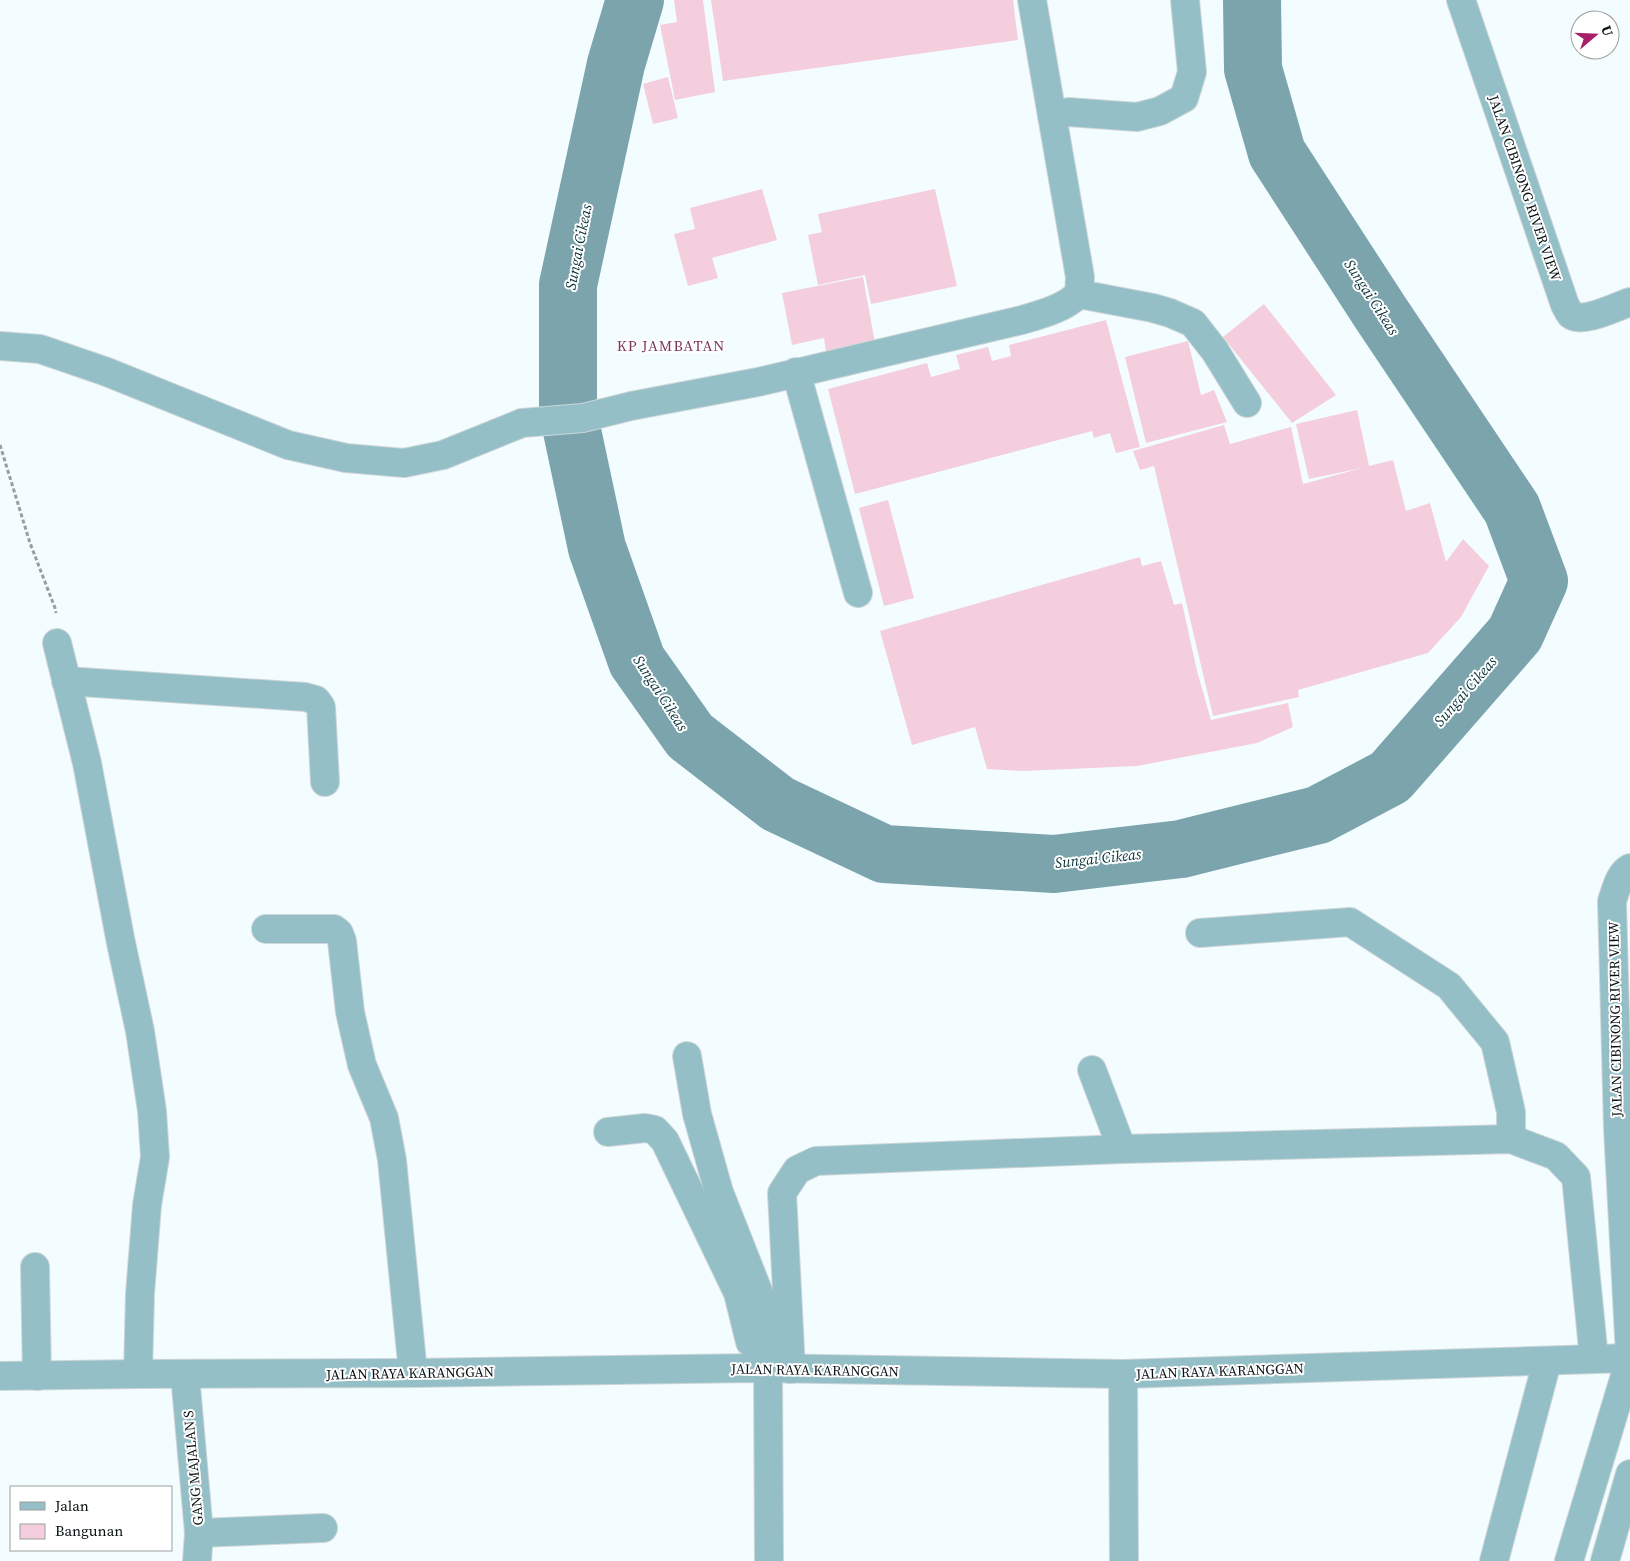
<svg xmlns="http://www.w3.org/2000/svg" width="1630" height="1561" font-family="'Source Serif 4',serif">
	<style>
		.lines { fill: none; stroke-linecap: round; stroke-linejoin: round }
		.river { stroke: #7ba4ac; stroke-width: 58 }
		.building { fill: #f4cedd }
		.minor-casing { stroke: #cdd6d8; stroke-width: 30 }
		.path { stroke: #969ea0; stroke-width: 3; stroke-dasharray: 4 2.5; stroke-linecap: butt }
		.minor { stroke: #94bfc7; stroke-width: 28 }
		.labels { text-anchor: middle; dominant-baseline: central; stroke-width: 4; stroke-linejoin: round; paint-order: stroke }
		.street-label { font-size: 14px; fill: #081012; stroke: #fff }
		.water-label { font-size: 15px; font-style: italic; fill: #073138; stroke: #fff }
		.neighbourhood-label { font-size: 15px; letter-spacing: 1px; fill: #7a3857; stroke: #fff }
	</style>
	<rect width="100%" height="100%" fill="#f3fcfe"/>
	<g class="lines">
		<path class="river" d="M635,0L616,64L568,285V412L597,548L637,661L690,736L778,804L884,854L1054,864L1181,849L1318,815L1390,777L1515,634L1539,581L1512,509L1380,312L1277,153L1253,69L1252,0"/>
	</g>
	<g class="building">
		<path d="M674,0H703L715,92L675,100L660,25L677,22Z"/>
		<path d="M711,0H1013L1018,40L723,81Z"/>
		<path d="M668,77L678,118L653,124L643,84Z"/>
		<path d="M762,189L777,240L712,258L718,278L688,286L674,234L695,229L690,208Z"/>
		<path d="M935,189L957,286L871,304L865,275L818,285L808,235L822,232L818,214Z"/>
		<path d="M863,277L875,343L826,352L824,338L792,345L782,293Z"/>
		<path d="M1264,304L1336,395L1292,423L1223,337Z"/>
		<path d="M1106,320L1140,447L1116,453L1110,433L1094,438L1092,431L855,494L828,389L927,363L931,377L960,369L956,355L988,347L992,361L1011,356L1009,345Z"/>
		<path d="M1188,341L1201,395L1214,390L1227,422L1146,443L1125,357Z"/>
		<path d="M1357,410L1369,466L1393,460L1406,511L1430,503L1446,562L1463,539L1489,566L1461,617L1428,653L1298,690L1299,697L1213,716L1154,466L1140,470L1133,451L1224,425L1230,444L1291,427L1303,484L1362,468L1309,479L1296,424Z"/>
		<path d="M888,500L914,598L884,606L859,508Z"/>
		<path d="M1140,557L1142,566L1161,561L1174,605L1182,603L1197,671L1211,720L1288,703L1293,727L1257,743L1137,766L1024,771L987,769L975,727L912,745L880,631Z"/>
	</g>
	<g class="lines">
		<defs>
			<g id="minor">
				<path d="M1461,0L1565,305C1567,308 1569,313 1571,315C1582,324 1618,306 1630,302"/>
				<path d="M1052,116L1068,112L1137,117L1160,111L1184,98L1192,72L1185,0"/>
				<path d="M1079,294L1153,308L1170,313L1193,323L1215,351L1247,403"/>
				<path d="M0,346L40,349L107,372L288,445L346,458L404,463L443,455L522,423L583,418L631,406L758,382L1022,320C1042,314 1063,309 1079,294L1080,277L1032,0"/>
				<path d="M796,372L858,593"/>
				<path d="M57,643L87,763L121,943L140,1031L152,1111L155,1157L147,1205L140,1294L138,1374"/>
				<path d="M66,681L305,697L316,700L321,707L325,782"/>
				<path d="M1630,868C1619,874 1616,890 1612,901L1618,1128L1630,1355"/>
				<path d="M266,929H334L339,933L342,941L350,1012L362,1065L384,1118L392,1160L413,1373"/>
				<path d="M1200,933L1350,922L1449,986L1495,1042L1511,1112V1139"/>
				<path d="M687,1056L697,1114L719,1192L760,1296L768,1368L769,1561"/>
				<path d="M1092,1070L1122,1149"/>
				<path d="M608,1132L645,1128L655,1130L665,1141L738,1293L750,1342"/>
				<path d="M35,1267L37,1376"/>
				<path d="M791,1369L782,1193L797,1170L816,1161L1122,1149L1511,1139L1556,1156L1576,1177L1594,1359"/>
				<path d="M1123,1374L1124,1561"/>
				<path d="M185,1375L199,1533L197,1561"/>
				<path d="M0,1376L138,1374L413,1373L755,1368L1123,1374L1630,1358"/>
				<path d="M199,1533L323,1528"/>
				<path d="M1494,1561L1547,1362"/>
				<path d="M1569,1561L1630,1359"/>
				<path d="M1605,1561L1630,1474"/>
			</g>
		</defs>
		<use href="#minor" class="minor-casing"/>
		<path class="path" d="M0,445L30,543L55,608L56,613"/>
		<use href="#minor" class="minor"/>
	</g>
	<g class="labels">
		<g class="street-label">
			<text transform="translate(1525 188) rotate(71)">JALAN CIBINONG RIVER VIEW</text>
			<text transform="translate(1615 1019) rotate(-91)">JALAN CIBINONG RIVER VIEW</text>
			<text transform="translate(815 1370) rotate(1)">JALAN RAYA KARANGGAN</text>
			<text transform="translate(1220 1371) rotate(-2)">JALAN RAYA KARANGGAN</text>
			<text transform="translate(410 1373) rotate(-1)">JALAN RAYA KARANGGAN</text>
			<text transform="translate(193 1468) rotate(-95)">GANG MAJALAN S</text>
		</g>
		<g class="water-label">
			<text transform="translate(578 247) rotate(-79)">Sungai Cikeas</text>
			<text transform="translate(1372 297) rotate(57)">Sungai Cikeas</text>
			<text transform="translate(1465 691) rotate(-49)">Sungai Cikeas</text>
			<text transform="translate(661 693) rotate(57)">Sungai Cikeas</text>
			<text transform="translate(1098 858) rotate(-6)">Sungai Cikeas</text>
		</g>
		<g class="neighbourhood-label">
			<text x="671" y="345">KP JAMBATAN</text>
		</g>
	</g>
	<rect x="10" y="1486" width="162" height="65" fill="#ffffff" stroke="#9c9fa0"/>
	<rect x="20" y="1502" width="25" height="8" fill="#94bfc7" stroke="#9c9fa0"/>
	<text x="55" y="1511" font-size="15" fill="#081012">Jalan</text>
	<rect x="20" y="1524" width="25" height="15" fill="#f4cedd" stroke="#9c9fa0"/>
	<text x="55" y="1536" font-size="15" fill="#081012">Bangunan</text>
	<g transform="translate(1595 35) rotate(71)"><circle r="24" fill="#ffffff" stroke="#9c9fa0"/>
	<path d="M0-4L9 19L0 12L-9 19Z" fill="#a61f69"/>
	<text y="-8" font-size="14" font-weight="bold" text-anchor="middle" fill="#081012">U</text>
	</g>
</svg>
